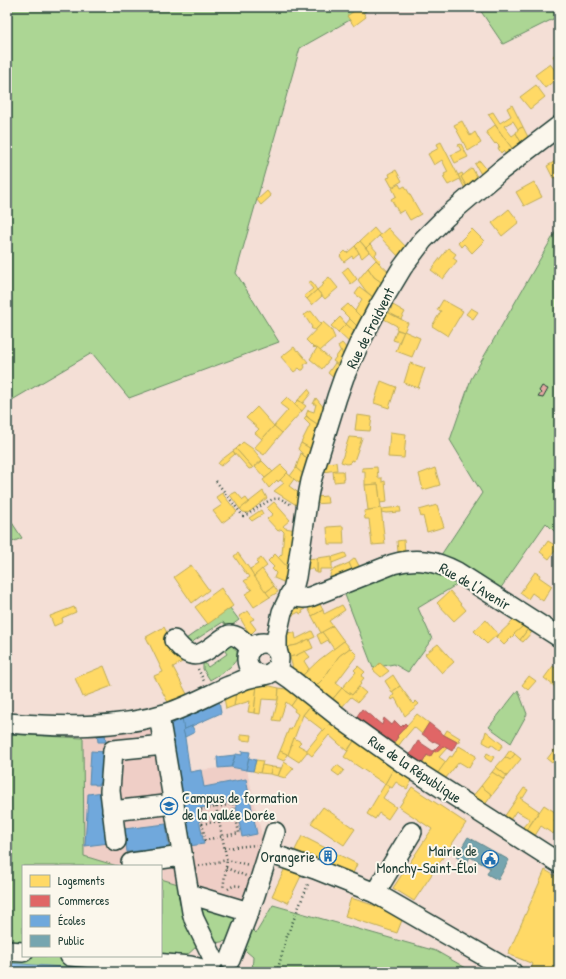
<svg xmlns="http://www.w3.org/2000/svg" width="566" height="979" font-family="'Patrick Hand',sans-serif">
	<style>
		.built { fill: #efcec6 }
		.green { fill: #acd694; stroke: #668a64 }
		.water { fill: #9cccf8; stroke: #6a93aa }
		.homes { fill: #ffd966; stroke: #bcaa57 }
		.shops { fill: #e06666; stroke: #a65a57 }
		.schools { fill: #6fa8dc; stroke: #5788aa }
		.public { fill: #76a5af; stroke: #5c868a }
		.lines { fill: none; stroke-linecap: round; stroke-linejoin: round }
		.shore { stroke: #517682; stroke-width: 1 }
		.building { fill: #e3a8a2; stroke: #1f3d34 }
		.minor-casing { stroke: #1f3d34; stroke-width: 22 }
		.path { stroke: #1f3d34; stroke-width: 2.5; stroke-dasharray: 1 3; stroke-linecap: butt }
		.minor { stroke: #fbf7ec; stroke-width: 19 }
		.labels { text-anchor: middle; dominant-baseline: central; stroke-width: 4; stroke-linejoin: round; paint-order: stroke }
		.street-label { font-size: 15px; fill: #1f3d34; stroke: #fbf7ec }
		.poi-label { font-size: 15px; fill: #1f3d34; stroke: #fbf7ec; text-anchor: end }
	</style>
	<rect width="100%" height="100%" fill="#f4dfd6"/>
	<filter id="ink" filterUnits="userSpaceOnUse"><feTurbulence type="fractalNoise" baseFrequency=".025" numOctaves="2"/><feDisplacementMap in="SourceGraphic" scale="8" xChannelSelector="R" yChannelSelector="G"/><feConvolveMatrix kernelMatrix="1 2 1 2 8 2 1 2 1" color-interpolation-filters="sRGB"/></filter>
	<g filter="url(#ink)">
		<path class="built" d="M182,717L190,771L231,767L247,770L263,840L249,905L161,879V866H117L84,856L83,738L97,734L170,725Z"/>
		<g class="green">
			<path d="M7,7H373L300,48L236,273L279,342L129,398L92,353L7,403Z"/>
			<path d="M478,7H559V16L503,44Z"/>
			<path d="M559,226V536L546,523L498,592L441,555L482,493L450,440L471,379Z"/>
			<path d="M9,518L22,538L7,544V519Z"/>
			<path d="M403,565L441,570L456,585L418,608L432,639L408,672L394,664L373,668L342,587Z"/>
			<path d="M230,608L239,620L228,628L223,622L186,646L183,641Z"/>
			<path d="M231,644C232,646 236,650 237,652C241,664 218,675 210,680L203,669V661L208,667L227,654L223,648Z"/>
			<path d="M518,690L527,714L511,743L489,727Z"/>
			<path d="M7,734L83,738L84,856L117,866H23V956H105L163,972H7Z"/>
			<path d="M161,879L219,896L256,933L273,905L436,951L473,972H252L253,957L233,940L197,946L184,958L161,956Z"/>
		</g>
		<path class="water" d="M7,963L133,972H7Z"/>
		<g class="homes">
			<path d="M360,7L366,17L354,26L347,16Z"/>
			<path d="M557,53L559,55V65L553,56Z"/>
			<path d="M550,64L559,75V77L545,88L535,75Z"/>
			<path d="M536,85L545,97L530,109L520,97Z"/>
			<path d="M512,105L523,127L518,129L513,121L504,126L512,136L516,133L522,144L514,151L505,139L488,114L493,112L500,123L511,116L507,108Z"/>
			<path d="M462,121L470,136L475,132L481,143L468,151L454,125Z"/>
			<path d="M495,125L505,139L514,151L507,156L503,151L501,153L498,148L500,147L496,143L495,144L486,132Z"/>
			<path d="M523,127L529,139L522,144L516,133L518,129Z"/>
			<path d="M441,142L460,179L448,185L443,177L445,176L444,174L448,172L442,160L434,165L428,154L439,148L437,144Z"/>
			<path d="M461,144L468,157L455,163L451,155L461,150L458,145Z"/>
			<path d="M559,159V175L553,178L547,166Z"/>
			<path d="M480,161L488,171L482,176L475,164Z"/>
			<path d="M472,168L479,180L468,189L461,177Z"/>
			<path d="M396,170L402,181L392,187L387,178L390,177L389,174Z"/>
			<path d="M462,173L463,175L461,177L468,189L466,191L458,175Z"/>
			<path d="M534,182L542,197L524,206L516,192Z"/>
			<path d="M399,184L401,188L405,186L421,214L410,220L404,210L399,213L391,199L396,196L392,188Z"/>
			<path d="M267,191L271,196L261,205L257,200Z"/>
			<path d="M509,209L519,222L502,236L492,223Z"/>
			<path d="M374,228L380,235L366,248L360,241Z"/>
			<path d="M388,228L408,249L401,259L379,236Z"/>
			<path d="M472,229L484,241L472,253L464,244L461,247L458,243Z"/>
			<path d="M360,241L369,252L362,258L355,246Z"/>
			<path d="M370,244L377,252L375,255L381,261L379,263L366,248Z"/>
			<path d="M355,246L359,253L353,258L352,256L344,262L340,256L345,251L347,253Z"/>
			<path d="M448,248L456,254L453,258L457,261L443,279L431,270Z"/>
			<path d="M376,260L391,274L384,284L374,277L368,268Z"/>
			<path d="M348,267L357,279L351,284L342,272Z"/>
			<path d="M368,268L374,277L384,284L374,298L366,291L358,280Z"/>
			<path d="M329,277L338,288L325,299L317,290L324,284L322,283Z"/>
			<path d="M311,281L317,290L307,299L304,296L313,289L308,283Z"/>
			<path d="M360,287L374,298L364,320L355,311L362,299L355,294Z"/>
			<path d="M317,290L322,296L312,305L307,299Z"/>
			<path d="M443,300L463,311L448,336L432,326L441,311L437,310Z"/>
			<path d="M348,304L364,320L360,329L341,310Z"/>
			<path d="M393,305L405,312L401,319L389,313Z"/>
			<path d="M471,308L478,312L473,319L466,314Z"/>
			<path d="M311,311L321,324L315,330L313,329H312L311,328L312,327L304,315Z"/>
			<path d="M387,312L408,323L404,332L396,329L397,326L384,319Z"/>
			<path d="M340,317L346,324L338,332L331,326Z"/>
			<path d="M350,319L360,329L357,334L346,324Z"/>
			<path d="M323,322L331,329L335,338L320,351L315,347L314,348L306,340Z"/>
			<path d="M346,324L357,334L352,345L338,332Z"/>
			<path d="M397,330L404,332L399,342L393,340Z"/>
			<path d="M404,331L420,338L412,357L396,351Z"/>
			<path d="M342,343L348,350L344,358L338,346Z"/>
			<path d="M294,347L297,351L298,350L308,362L304,365L305,367L303,370H301L299,368L294,372L281,357Z"/>
			<path d="M317,348L330,359L322,369L310,359Z"/>
			<path d="M341,350L344,358L341,367L333,361Z"/>
			<path d="M335,363L341,367L335,379L328,373Z"/>
			<path d="M410,363L425,368L418,388L404,383Z"/>
			<path d="M381,381L396,387L389,408L374,403Z"/>
			<path d="M308,389L311,393L303,403L298,400Z"/>
			<path d="M287,397L302,411L282,433L274,426L288,410L280,404Z"/>
			<path d="M316,398L325,409L320,426L311,420L306,415L308,410L314,412L316,404H313Z"/>
			<path d="M298,400L306,406L302,411L294,404Z"/>
			<path d="M257,407L274,426L262,439L255,433L259,429L246,418Z"/>
			<path d="M357,415L372,417L370,431L355,430Z"/>
			<path d="M306,416L311,420L320,426L313,450L301,443L310,425L304,419Z"/>
			<path d="M274,426L282,433L264,455L254,448Z"/>
			<path d="M390,432L406,434L404,458L388,457Z"/>
			<path d="M349,437L362,438L354,461L351,460L350,463L347,464L341,462Z"/>
			<path d="M243,442L253,449L262,460L253,468L236,449Z"/>
			<path d="M301,443L313,450L309,461L298,449Z"/>
			<path d="M236,449L253,468L249,469L233,451Z"/>
			<path d="M233,451L235,454L221,466L218,464L220,461Z"/>
			<path d="M301,453L309,461L305,476L296,468Z"/>
			<path d="M262,461L273,472L265,478L255,467Z"/>
			<path d="M336,462L337,470L323,472L325,463Z"/>
			<path d="M281,465L288,472L278,482L277,480L269,488L263,480Z"/>
			<path d="M377,467L378,478H382V482L385,481L387,502L380,503L378,484L365,485V471H362V468Z"/>
			<path d="M296,468L305,476L299,483L290,476Z"/>
			<path d="M435,468L440,485L423,490L419,474Z"/>
			<path d="M333,471H343L344,481L334,482Z"/>
			<path d="M287,473L294,479L289,486L300,494L298,506L274,491L284,483L280,480Z"/>
			<path d="M378,484L381,508L368,510L365,485Z"/>
			<path d="M263,491L267,498L248,513L243,512L240,509Z"/>
			<path d="M236,492L243,500L246,498L249,502L240,509L230,495Z"/>
			<path d="M222,493L237,512L222,523L213,511L222,505L216,497Z"/>
			<path d="M327,496L328,503L314,504L316,497Z"/>
			<path d="M274,502L290,520L283,526L285,528L296,530L291,571L278,558L282,554L284,532L281,529L278,531L267,519L273,514L267,508Z"/>
			<path d="M437,505L444,527L427,532L423,516L421,517L419,510Z"/>
			<path d="M400,507L401,512L386,513L381,512V509Z"/>
			<path d="M381,508L385,544L372,545L369,519H365L364,511Z"/>
			<path d="M261,510L263,514L252,521L249,518Z"/>
			<path d="M343,526L344,544H328L327,527Z"/>
			<path d="M404,540L405,552H398L397,541Z"/>
			<path d="M548,541L558,547L549,559L540,552Z"/>
			<path d="M238,553L270,597L254,607L245,594L252,590L244,581L250,577L248,574L247,575L234,556Z"/>
			<path d="M345,553L347,557L332,563V557Z"/>
			<path d="M275,554L291,571L288,584L274,578L276,573L272,569L274,567L268,561Z"/>
			<path d="M332,556V569H320V573H317V558Z"/>
			<path d="M261,558L267,566L254,576L250,569L258,564L256,562Z"/>
			<path d="M317,558V572H315L314,569H304V559Z"/>
			<path d="M355,558L361,570L353,573L349,563Z"/>
			<path d="M349,563L354,574L332,584L330,575L331,571Z"/>
			<path d="M191,565L209,590L192,603L174,577Z"/>
			<path d="M262,569L274,586L266,592L254,576Z"/>
			<path d="M535,572L540,575L539,577L552,586L543,601L532,593L528,599L520,593Z"/>
			<path d="M274,586L278,592L270,597L266,592Z"/>
			<path d="M221,588L233,606L208,624L195,607Z"/>
			<path d="M450,591L466,610L454,621L437,603Z"/>
			<path d="M317,599L323,610L312,616L306,604Z"/>
			<path d="M304,605L306,609L302,611L303,613L300,614L299,612L289,617L290,612Z"/>
			<path d="M342,605L345,610L329,621L333,626L321,633L312,616L323,610L324,614Z"/>
			<path d="M74,607L76,612L62,618L63,622L54,626L50,616Z"/>
			<path d="M248,611L254,619L250,621L256,629L250,635L239,616Z"/>
			<path d="M486,620L498,634L487,644L474,631Z"/>
			<path d="M514,620L523,626L504,645L496,637Z"/>
			<path d="M333,626L344,641L334,649L322,632Z"/>
			<path d="M523,626L528,629L520,640L514,634Z"/>
			<path d="M164,627L182,662L173,667L188,696L169,704L154,676L163,672L146,637Z"/>
			<path d="M528,629L532,632L523,642L520,640Z"/>
			<path d="M312,631L315,637L297,645L287,647L285,632L295,633L296,639Z"/>
			<path d="M322,632L328,640L321,644L317,635Z"/>
			<path d="M309,639L313,648L297,655L290,657L287,647L297,645Z"/>
			<path d="M344,641L350,648L339,656L324,678L314,688L301,677L319,660Z"/>
			<path d="M438,644L454,662L442,673L425,654Z"/>
			<path d="M350,648L357,655L336,683L342,688L331,701L314,688L324,678L339,656Z"/>
			<path d="M305,651L310,657L304,661L309,669L301,677L293,669L290,657L297,655Z"/>
			<path d="M380,663L389,671L381,677L373,670Z"/>
			<path d="M104,666L112,686L83,697L75,678Z"/>
			<path d="M358,666L365,672L361,676L364,678L360,683L361,684L352,695L342,688L356,672L354,670Z"/>
			<path d="M553,666L559,672V690L544,678Z"/>
			<path d="M393,675L400,686L392,692L385,681Z"/>
			<path d="M529,676L536,681L528,690L522,685Z"/>
			<path d="M257,685L254,713L248,712L250,701L234,706L236,692Z"/>
			<path d="M257,685L270,686L279,688L278,700L262,699L260,714L254,713Z"/>
			<path d="M400,686L413,704L416,701L419,704L405,716L395,698L392,700L391,697L394,695L392,692Z"/>
			<path d="M359,687L366,693L358,702L351,697L341,708L331,701L342,688L352,695Z"/>
			<path d="M279,688L292,690L298,696L291,706L286,702L282,714L280,721L273,720L278,700Z"/>
			<path d="M236,692L234,706L226,709L224,697Z"/>
			<path d="M298,696L311,705L303,715L288,755L280,751L289,729L291,730L298,714L294,711L295,709L291,706Z"/>
			<path d="M311,705L332,721L324,731L303,715Z"/>
			<path d="M417,714L429,723L422,734L414,727L402,741L397,748L392,745L398,737L397,736Z"/>
			<path d="M332,721L356,738L347,751L329,735L312,756L306,751L323,730L324,731Z"/>
			<path d="M447,730L460,738L458,740L460,741L459,743L444,735Z"/>
			<path d="M486,731L503,745L499,750L491,744L490,746L483,742Z"/>
			<path d="M241,734L252,735L251,741L241,740Z"/>
			<path d="M294,738L301,742L298,745L307,750V752L299,762L288,755Z"/>
			<path d="M356,738L395,766L385,784L344,757Z"/>
			<path d="M443,746L447,748L439,757L446,762L437,774L422,764L427,755L430,757L434,751L436,752Z"/>
			<path d="M459,746L476,756L469,768L459,762L445,779L437,774L450,756L452,757Z"/>
			<path d="M510,750L515,754L510,760L505,757Z"/>
			<path d="M554,750L559,754L552,763L547,759Z"/>
			<path d="M280,751L287,754L284,761L277,758Z"/>
			<path d="M487,753L494,757L491,762L485,758Z"/>
			<path d="M515,754L521,759L507,776L496,767L505,757L510,760Z"/>
			<path d="M256,760L263,761L260,773L253,771Z"/>
			<path d="M284,762L294,768L285,778L278,776Z"/>
			<path d="M262,765L272,767L270,774L260,773Z"/>
			<path d="M337,765L344,770L339,776L332,771Z"/>
			<path d="M395,766L414,777L407,789L396,782L392,788L385,784Z"/>
			<path d="M272,767L281,768L278,776L270,774Z"/>
			<path d="M496,767L507,776L504,780L492,772Z"/>
			<path d="M492,772L504,780L492,795L481,786Z"/>
			<path d="M385,784L390,787L383,798L396,807L388,819L379,813L375,819L367,814Z"/>
			<path d="M481,786L492,795L484,806L472,797Z"/>
			<path d="M412,787L466,823L414,901L393,888L432,829L399,807Z"/>
			<path d="M524,788L528,790L523,798L522,797L520,798L539,811L526,831L522,828L530,819L516,811L510,820L504,817Z"/>
			<path d="M544,805L558,814L554,821L559,824V825L553,834L541,826L533,839L524,834Z"/>
			<path d="M323,807L355,829L344,845L311,823Z"/>
			<path d="M302,836L357,864L351,878L336,870L337,868L311,855L310,857L295,850Z"/>
			<path d="M559,838V854L550,851Z"/>
			<path d="M285,868L301,876L288,903L272,896Z"/>
			<path d="M545,870L559,878V925L553,943L559,946V972H530L533,964L508,954Z"/>
			<path d="M351,898L404,915L397,933L345,916Z"/>
		</g>
		<g class="shops">
			<path d="M362,709L382,725L384,718L392,725L395,721L401,727L405,723L407,725L397,736L398,737L392,745L355,719Z"/>
			<path d="M429,723L444,735L457,742L452,751L443,746L436,752L434,751L430,757L427,755L422,764L409,756L418,741L433,751L440,744L434,741L433,742L422,734Z"/>
		</g>
		<g class="schools">
			<path d="M219,700L221,713L183,730L182,717Z"/>
			<path d="M182,717L190,772L201,770L204,787L246,779L257,834L242,837L235,801L197,809L204,844L189,846L170,725Z"/>
			<path d="M192,726L195,732L185,737L183,730Z"/>
			<path d="M105,733L106,742H98L97,734Z"/>
			<path d="M91,751L106,752L105,783H99V785H95V784H89Z"/>
			<path d="M242,751L250,752L246,770L231,767L236,754L242,755Z"/>
			<path d="M235,755L231,767L218,768L217,757Z"/>
			<path d="M249,758L256,760L253,771L246,770Z"/>
			<path d="M103,792L109,843L85,846L88,794Z"/>
			<path d="M166,824L169,848L127,852L124,829Z"/>
		</g>
		<path class="public" d="M468,837L509,860L498,880L487,874L490,868L470,857L467,863L456,857Z"/>
		<g class="lines">
			<path class="shore" d="M7,967L78,972"/>
		</g>
		<path class="building" d="M542,386L548,389L543,398L538,397L541,393L539,391Z"/>
		<g class="lines">
			<defs>
				<g id="minor">
					<path d="M290,594C298,598 302,599 310,597L393,564C417,557 436,561 457,572L559,637"/>
					<path d="M174,640C178,644 182,650 188,653C201,661 217,640 229,635C239,635 244,642 251,649"/>
					<circle cx="263" cy="659" r="16"/>
					<path d="M277,651V635L282,612L293,589L296,577L308,496L311,481L337,397L344,377L359,344L378,308L402,268L423,240L446,217L500,171L559,126"/>
					<path d="M276,669L292,680L344,721L403,763L559,863"/>
					<path d="M159,716L192,912L194,919L214,960"/>
					<path d="M7,723C59,727 117,729 168,713C189,706 209,695 229,686C235,684 240,681 246,679C252,677 258,676 264,675"/>
					<path d="M112,811L174,804"/>
					<path d="M116,841L110,791L113,750L164,745"/>
					<path d="M269,853L315,869L375,893L412,832"/>
					<path d="M131,863L182,856"/>
					<path d="M375,893L512,972"/>
					<path d="M189,894L249,912"/>
					<path d="M7,951L23,952"/>
					<path d="M70,956L190,966L206,970"/>
					<path d="M230,960L255,895L275,832"/>
				</g>
			</defs>
			<use href="#minor" class="minor-casing"/>
			<g class="path">
				<path d="M216,481L243,516C254,513 269,496 280,499C284,500 288,503 292,505"/>
				<path d="M198,669L204,681"/>
				<path d="M233,804L239,833L205,840L200,810Z"/>
				<path d="M216,807L227,860L223,889"/>
				<path d="M202,824L236,818"/>
				<path d="M224,848L256,845"/>
				<path d="M199,866L227,860L249,865"/>
				<path d="M226,868L246,876"/>
				<path d="M228,889C232,886 237,884 242,887"/>
				<path d="M277,972L287,936L309,882"/>
			</g>
			<use href="#minor" class="minor"/>
		</g>
	</g>
	<defs>
		<symbol id="university-ring" viewBox="-11 -11 22 22"><circle r="9.5" fill="#fbf7ec" stroke="#1f6fb2" stroke-width="1.5"/><path d="M0-5L7-2L0 1L-7-2ZM-4 1L0 2.5L4 1V4Q0 6-4 4Z" fill="#1f6fb2"/></symbol>
		<symbol id="building-ring" viewBox="-11 -11 22 22"><circle r="9.5" fill="#fbf7ec" stroke="#1f6fb2" stroke-width="1.5"/><path d="M-4-6H4V6H1V3H-1V6H-4ZM-2.5-4.3h1.7v1.8h-1.7ZM.8-4.3h1.7v1.8H.8ZM-2.5-1h1.7V.8h-1.7ZM.8-1h1.7V.8H.8Z" fill="#1f6fb2"/></symbol>
		<symbol id="civic-ring" viewBox="-11 -11 22 22"><circle r="9.5" fill="#fbf7ec" stroke="#1f6fb2" stroke-width="1.5"/><path d="M-.6-6.5H3V-4.5H.6V-3L4-1V1h2V6H-6V1h2V-1L-.6-3ZM-1.2 2.5V6h2.4V2.5Z" fill="#1f6fb2"/></symbol>
	</defs>
	<g fill-rule="evenodd">
		<use href="#university-ring" x="159" y="796" width="20" height="20"/>
		<use href="#building-ring" x="318" y="846" width="20" height="20"/>
		<use href="#civic-ring" x="480" y="849" width="20" height="20"/>
	</g>
	<g class="labels">
		<g class="street-label">
			<text transform="translate(370 328) rotate(-63)">Rue de Froidvent</text>
			<text transform="translate(475 586) rotate(30)">Rue de l'Avenir</text>
			<text transform="translate(415 769) rotate(34)">Rue de la République</text>
		</g>
		<g class="poi-label">
			<text x="182" y="797" text-anchor="start">Campus de formation<tspan x="182" dy="17">de la vallée Dorée</tspan></text>
			<text x="477" y="850">Mairie de<tspan x="477" dy="17">Monchy-Saint-Éloi</tspan></text>
			<text x="315" y="856">Orangerie</text>
		</g>
	</g>
	<rect width="566" height="979" fill="none" stroke="#fbf7ec" stroke-width="24"/>
	<rect x="12" y="12" width="542" height="955" fill="none" stroke="#1f3d34" stroke-width="1.5" filter="url(#ink)"/>
	<rect x="22" y="865" width="140" height="92" fill="#fbf7ec" stroke="#a3ada2"/>
	<rect x="30" y="875" width="20" height="12" fill="#ffd966" stroke="#a3ada2"/>
	<text x="58" y="885" font-size="12" fill="#1f3d34">Logements</text>
	<rect x="30" y="895" width="20" height="12" fill="#e06666" stroke="#a3ada2"/>
	<text x="58" y="905" font-size="12" fill="#1f3d34">Commerces</text>
	<rect x="30" y="915" width="20" height="12" fill="#6fa8dc" stroke="#a3ada2"/>
	<text x="58" y="925" font-size="12" fill="#1f3d34">Écoles</text>
	<rect x="30" y="935" width="20" height="12" fill="#76a5af" stroke="#a3ada2"/>
	<text x="58" y="945" font-size="12" fill="#1f3d34">Public</text>
</svg>
